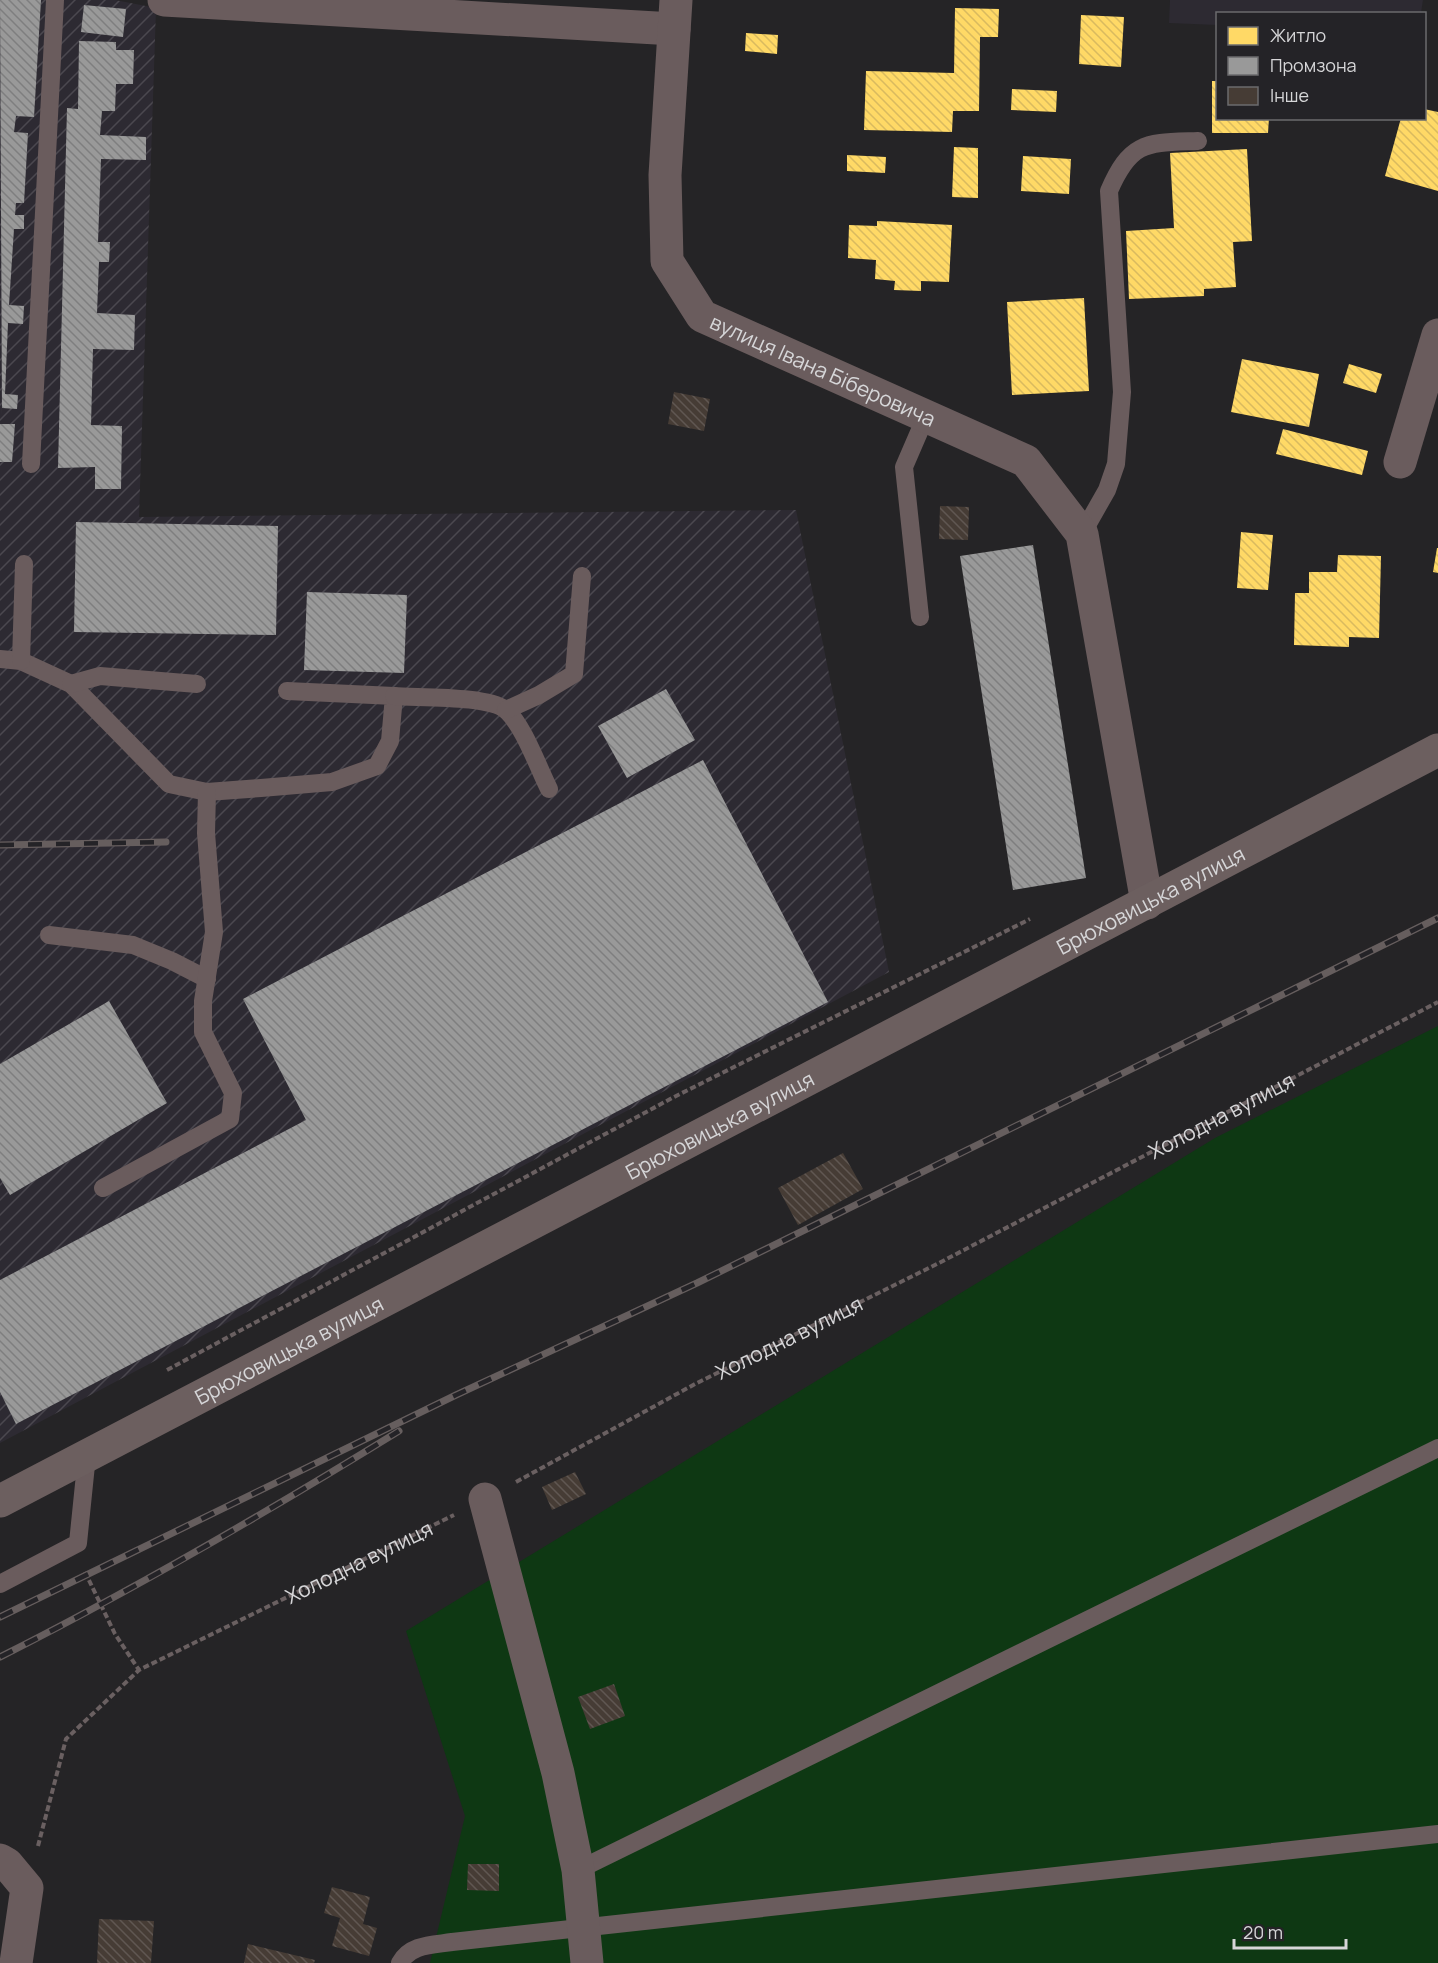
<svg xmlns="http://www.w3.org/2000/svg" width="1438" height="1963" font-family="Manrope,sans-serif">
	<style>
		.built { fill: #2d2a32 }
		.industrial { fill: url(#industrial-furrows) }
		.green { fill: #0e3813 }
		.homes { fill: url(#homes-back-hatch) }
		.industry { fill: url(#industry-back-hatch) }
		.building { fill: url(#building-back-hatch) }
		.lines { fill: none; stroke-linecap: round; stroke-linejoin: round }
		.path { stroke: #6a6061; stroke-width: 4; stroke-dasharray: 6 3; stroke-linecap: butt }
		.service { stroke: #6a5c5d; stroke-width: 18 }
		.minor { stroke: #6a5c5d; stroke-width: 33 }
		.secondary { stroke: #6c5f5f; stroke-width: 33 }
		.rail-casing { stroke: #665e5e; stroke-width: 7 }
		.rail { stroke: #242327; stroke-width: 4.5; stroke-dasharray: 14; stroke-linecap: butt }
		.labels { text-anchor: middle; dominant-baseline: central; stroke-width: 6; stroke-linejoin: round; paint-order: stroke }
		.street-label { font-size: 21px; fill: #d6d6d8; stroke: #242327 }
	</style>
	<defs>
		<pattern id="industrial-furrows" width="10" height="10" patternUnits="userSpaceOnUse" patternTransform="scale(1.5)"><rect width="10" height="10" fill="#2d2a32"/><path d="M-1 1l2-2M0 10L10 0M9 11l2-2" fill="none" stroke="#4b484f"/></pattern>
		<pattern id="homes-back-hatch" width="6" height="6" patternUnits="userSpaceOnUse" patternTransform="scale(1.5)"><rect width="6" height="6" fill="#ffd966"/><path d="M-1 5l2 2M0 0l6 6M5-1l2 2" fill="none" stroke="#d9ba5f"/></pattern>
		<pattern id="industry-back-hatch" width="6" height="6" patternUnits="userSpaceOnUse" patternTransform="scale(1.5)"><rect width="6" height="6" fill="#999"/><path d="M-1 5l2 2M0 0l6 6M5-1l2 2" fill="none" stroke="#7e7e7f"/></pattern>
		<pattern id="building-back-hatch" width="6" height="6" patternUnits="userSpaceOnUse" patternTransform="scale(1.5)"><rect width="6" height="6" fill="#463c35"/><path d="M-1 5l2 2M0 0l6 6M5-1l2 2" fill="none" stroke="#605752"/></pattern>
	</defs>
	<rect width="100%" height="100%" fill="#252426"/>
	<path class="built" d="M1170,0H1423L1421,13L1218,14L1217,25L1169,23Z"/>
	<path class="industrial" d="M0,0H115L156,8L139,517L796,510L889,972L0,1443Z"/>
	<path class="green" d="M1438,1026V1963H430L465,1816L406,1631L1215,1138Z"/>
	<g class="homes">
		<path d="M955,8L999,9L998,37H980L979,111H953L952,132L864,130L866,71L954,73Z"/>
		<path d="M1081,15L1124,17L1121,67L1079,64Z"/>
		<path d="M746,33L778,35L777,54L745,51Z"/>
		<path d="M1212,81H1218V118H1269L1268,133H1212Z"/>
		<path d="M1012,89L1057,91L1056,112L1011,110Z"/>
		<path d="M1424,109L1438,112V191L1385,176L1401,118H1424Z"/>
		<path d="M954,147L978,148V198L952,197Z"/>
		<path d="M1247,149L1252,241L1233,242L1236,287L1204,289V296L1129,299L1126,231L1174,228L1170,153Z"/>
		<path d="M847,155L886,157L885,173L847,171Z"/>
		<path d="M1023,156L1071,159L1069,194L1021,191Z"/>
		<path d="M877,221L952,225L949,282L921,281V291L894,290L895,281L875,279L876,260L848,258L849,225L877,226Z"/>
		<path d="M1084,298L1089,391L1012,395L1007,302Z"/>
		<path d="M1242,359L1319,374L1309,427L1231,412Z"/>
		<path d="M1349,364L1382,374L1376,393L1343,383Z"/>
		<path d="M1283,429L1368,451L1362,475L1276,454Z"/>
		<path d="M1241,532L1273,535L1268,590L1237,588Z"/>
		<path d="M1437,548H1438V573L1433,572Z"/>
		<path d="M1338,555L1381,556L1379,638L1349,637V647L1294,645L1295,593H1309V572H1337Z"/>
	</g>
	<g class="industry">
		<path d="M0,0H41L34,117L16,116L14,132L28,133L24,203H16L15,215H24V229H14L9,305L24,306L23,324L8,323L5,394L18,395L17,409L2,408V416Z"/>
		<path d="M84,5L126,9L123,37L81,32Z"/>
		<path d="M79,41L116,42V50H134L133,84H116L115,111H102L100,135L146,137V160L101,159L98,242H110L109,262H99L97,313L135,315L134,350L93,349L91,425L122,426L121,489H95V467L58,468L67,108L78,109Z"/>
		<path d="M0,424H15L12,462H0Z"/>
		<path d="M76,522L278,526L276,635L74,632Z"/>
		<path d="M1033,545L1086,878L1013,890L960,556Z"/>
		<path d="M307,592L407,595L404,673L304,670Z"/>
		<path d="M666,689L695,740L627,778L598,726Z"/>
		<path d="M703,760L828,1002L16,1424L0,1392V1280L306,1120L243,999Z"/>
		<path d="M109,1001L167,1103L10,1195L0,1178V1064Z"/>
	</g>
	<g class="building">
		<path d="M674,392L710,399L704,431L668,424Z"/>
		<path d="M940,506L969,507L968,540L939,539Z"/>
		<path d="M843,1153L863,1189L798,1225L778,1188Z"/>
		<path d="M575,1472L586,1494L552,1510L542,1487Z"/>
		<path d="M614,1684L625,1716L590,1729L578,1697Z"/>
		<path d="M468,1864H499V1891L467,1890Z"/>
		<path d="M332,1887L370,1897L363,1924L377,1928L369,1956L332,1946L340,1918L324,1913Z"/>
		<path d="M99,1919L154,1921L151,1963H97Z"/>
		<path d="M248,1944L315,1960L314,1963H244Z"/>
	</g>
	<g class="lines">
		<g class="path">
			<path d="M167,1370L674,1097L1030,919"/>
			<path id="s1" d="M516,1482L695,1384L941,1262L1438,1002"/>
			<path d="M85,1572L115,1634L139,1670"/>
			<path id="s2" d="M38,1846L66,1739L139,1670L454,1515"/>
		</g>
		<g class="service">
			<path d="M31,464L55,0"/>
			<path d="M1082,534L1107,490L1116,464L1122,392L1109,191C1131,140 1147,143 1198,141"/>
			<path d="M920,617L904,467L926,416"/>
			<path d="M0,659L21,661L71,684L169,784L207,792L261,788L332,782L377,766L390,741L394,696L287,691"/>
			<path d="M21,661L24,564"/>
			<path d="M71,684L100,676L197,684"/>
			<path d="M394,696C418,698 491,695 507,711C524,727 538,767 549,789"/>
			<path d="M506,710L539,695L574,674L582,576"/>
			<path d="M49,935L133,945L172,961L207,979"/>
			<path d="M103,1188L230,1119L233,1093L203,1032V1001L214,932L206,833L207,792"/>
			<path d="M0,1584L78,1543L87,1455"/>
			<path d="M578,1870L1438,1448"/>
			<path d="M400,1963C410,1944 433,1945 452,1942L1438,1834"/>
		</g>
		<g class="minor">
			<path d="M164,0L674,29"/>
			<path id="s3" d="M676,0L665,175L667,261L702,316L1026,461L1082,534L1147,903"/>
			<path d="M1400,462L1438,335"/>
			<path d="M485,1499L558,1773L578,1870L587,1963"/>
			<path d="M0,1860L7,1864L27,1888L16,1963"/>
		</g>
		<path class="secondary" id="s4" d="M0,1501L1438,750"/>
		<defs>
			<g id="rail">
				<path d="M0,845L166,842"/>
				<path d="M0,1617L456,1395L697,1283L1438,918"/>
				<path d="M0,1657C137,1588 269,1511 399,1431"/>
			</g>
		</defs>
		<use href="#rail" class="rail-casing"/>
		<use href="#rail" class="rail"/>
	</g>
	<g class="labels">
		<g class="street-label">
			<text stroke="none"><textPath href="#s3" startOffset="459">вулиця Івана Біберовича</textPath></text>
			<text stroke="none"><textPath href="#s4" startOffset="1298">Брюховицька вулиця</textPath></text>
			<text stroke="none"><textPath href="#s1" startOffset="795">Холодна вулиця</textPath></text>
			<text stroke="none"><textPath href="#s4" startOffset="812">Брюховицька вулиця</textPath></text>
			<text stroke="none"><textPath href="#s1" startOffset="309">Холодна вулиця</textPath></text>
			<text stroke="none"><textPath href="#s4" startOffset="326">Брюховицька вулиця</textPath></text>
			<text stroke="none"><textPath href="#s2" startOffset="456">Холодна вулиця</textPath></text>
		</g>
	</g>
	<rect x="1216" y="12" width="210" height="108" fill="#242327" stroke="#6b6b6e" stroke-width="1.5"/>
	<rect x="1228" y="27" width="30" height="18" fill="#ffd966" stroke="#6b6b6e" stroke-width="1.5"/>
	<text x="1270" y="42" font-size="18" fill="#d6d6d8">Житло</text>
	<rect x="1228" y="57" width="30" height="18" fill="#999999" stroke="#6b6b6e" stroke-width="1.5"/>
	<text x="1270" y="72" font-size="18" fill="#d6d6d8">Промзона</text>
	<rect x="1228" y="87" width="30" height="18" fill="#463c35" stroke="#6b6b6e" stroke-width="1.5"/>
	<text x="1270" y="102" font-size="18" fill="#d6d6d8">Інше</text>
	<path d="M1234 1939v9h112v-9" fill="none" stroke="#d6d6d8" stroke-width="3"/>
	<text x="1243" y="1939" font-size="18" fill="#d6d6d8" stroke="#242327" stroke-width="4.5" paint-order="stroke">20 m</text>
</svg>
